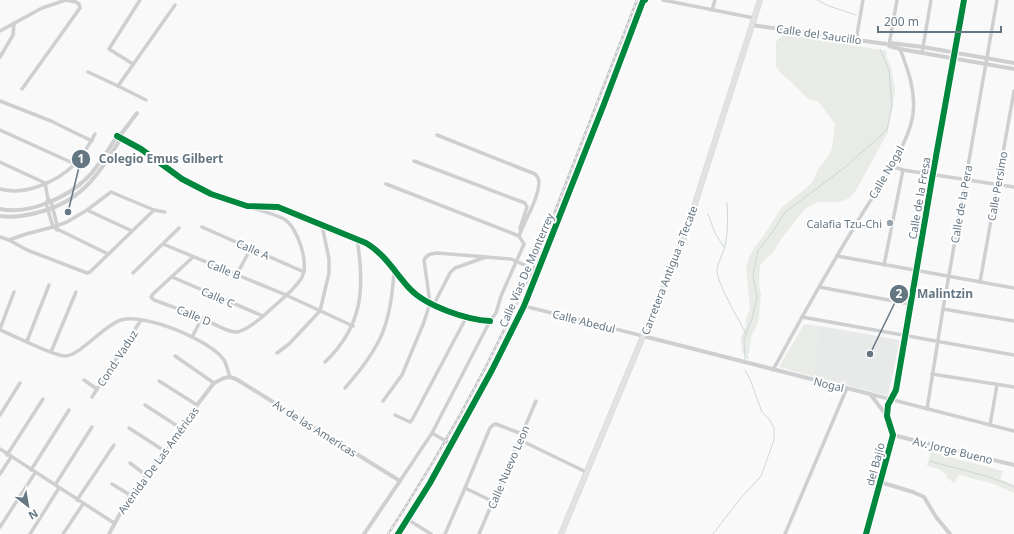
<svg xmlns="http://www.w3.org/2000/svg" width="1014" height="534" font-family="'Noto Sans',sans-serif">
	<style>
		.built { fill: #e8e9e9 }
		.green { fill: #e8ebe6 }
		.lines { fill: none; stroke-linecap: round; stroke-linejoin: round }
		.stream { stroke: #ced6d9; stroke-width: 1 }
		.primary-casing { stroke: #d5d6d7; stroke-width: 6 }
		.minor { stroke: #cecfd0; stroke-width: 3.5 }
		.tertiary { stroke: #cecfd0; stroke-width: 4 }
		.primary { stroke: #e1e2e2; stroke-width: 5 }
		.rail-casing { stroke: #c3c5c6; stroke-width: 2.5 }
		.rail { stroke: #fff; stroke-width: 1; stroke-dasharray: 3; stroke-linecap: butt }
		.cycleway-casing { stroke: #fff; stroke-width: 8 }
		.cycleway { stroke: #00873e; stroke-width: 6 }
		.poi-dot { fill: #99a4ac; stroke: #fff; stroke-width: 1.5 }
		.labels { text-anchor: middle; dominant-baseline: central; stroke-width: 4; stroke-linejoin: round; paint-order: stroke }
		.street-label { font-size: 11px; fill: #657683; stroke: #fff }
		.poi-label { font-size: 11px; fill: #657683; stroke: #fff; text-anchor: end }
		.leader { fill: none; stroke: #657683; stroke-width: 1.5 }
		.callout-dot { fill: #657683; stroke: #fff; stroke-width: 1.5 }
		.mark-label { font-size: 12px; text-anchor: middle; font-weight: bold; fill: #fff }
		.callout-label { font-size: 12px; text-anchor: middle; font-weight: bold; fill: #657683; stroke: #fff; stroke-width: 4; stroke-linejoin: round; paint-order: stroke }
	</style>
	<rect width="100%" height="100%" fill="#f9f9f9"/>
	<path class="built" d="M820,326L900,340L888,396L812,376Z"/>
	<g class="green">
		<path d="M783,34L887,51L886,56L891,67L895,90L888,132L855,192L849,198L845,200L839,202H817L805,209L782,238L773,252L760,265L759,285L761,295L759,315L758,323L751,337L749,354L742,353L741,337L746,326V319L750,308L746,267L750,255L756,245L765,234L781,208L805,189L813,181L818,169L828,157L832,148L835,124L821,105L817,101L808,99L789,80L780,72L776,66V42Z"/>
		<path d="M804,324L820,326L812,376L779,367Z"/>
		<path d="M931,452L1003,471L1000,479L1014,485V493L994,484L959,475L954,483L946,477L947,475L939,469L927,466Z"/>
	</g>
	<g class="lines">
		<g class="stream">
			<path d="M817,0L829,6L856,15"/>
			<path d="M727,203C728,218 728,232 725,246C723,254 718,262 717,270C716,282 740,321 746,334"/>
			<path d="M708,214L715,233L724,247"/>
			<path d="M746,354L748,359"/>
			<path d="M745,360L744,338L752,319L757,298L753,275L758,251L774,230L784,213L844,168L887,130L892,106L889,70L880,49"/>
			<path d="M930,461C958,470 988,474 1014,487"/>
			<path d="M713,534L740,499L761,476L774,440V428L769,419L762,412L750,379L745,370"/>
		</g>
		<defs>
			<path id="primary" d="M561,534L685,235L760,0"/>
		</defs>
		<use href="#primary" class="primary-casing"/>
		<g class="minor">
			<path d="M663,0L754,18"/>
			<path d="M712,10L715,0"/>
			<path d="M0,31L42,8L66,0"/>
			<path d="M856,40L863,0"/>
			<path d="M889,45L897,0"/>
			<path d="M922,53L931,0"/>
			<path d="M0,57L13,35L14,23"/>
			<path d="M133,64L109,49L140,0"/>
			<path d="M88,72L118,86"/>
			<path d="M22,89L80,8L79,4L76,2L65,0"/>
			<path d="M146,100L118,86L175,5"/>
			<path d="M0,101L51,121L92,141"/>
			<path d="M0,130L75,164"/>
			<path d="M119,136L141,149L182,179L211,194L247,206L278,207L366,243C385,254 396,274 410,289C426,306 467,320 490,321"/>
			<path d="M414,161L525,203L527,207L520,228L521,231"/>
			<path d="M0,162L45,183L48,199L51,201L57,225V230"/>
			<path d="M891,166L903,170L1014,187"/>
			<path d="M386,184L519,236"/>
			<path d="M0,189C25,196 56,182 74,165C83,156 89,145 95,134"/>
			<path d="M47,201L46,203L53,227L108,254"/>
			<path d="M87,210L132,231"/>
			<path d="M202,227L304,272"/>
			<path d="M0,237L9,240L27,250L87,273L90,272L154,210"/>
			<path d="M9,240L26,234L53,227L67,222L87,210L111,192L154,210L165,212"/>
			<path d="M163,244L286,295L353,326"/>
			<path d="M837,256L1014,288"/>
			<path d="M193,257L153,294L151,297L154,300C170,306 186,311 202,318C211,322 226,332 236,332C245,332 264,316 271,309C281,300 293,291 301,279C310,265 298,227 284,219C274,214 263,211 252,208"/>
			<path d="M884,265L903,170"/>
			<path d="M133,273L179,228"/>
			<path d="M237,274L251,248"/>
			<path d="M172,277L263,316"/>
			<path d="M980,282L1014,91"/>
			<path d="M819,287L910,304"/>
			<path d="M434,304L450,273L455,268L486,257"/>
			<path d="M524,306L643,336"/>
			<path d="M943,309L1014,321"/>
			<path d="M802,317L1014,355"/>
			<path d="M0,329L14,292"/>
			<path d="M0,330C13,335 53,356 65,356C80,356 104,325 121,320C145,313 210,340 224,360C227,365 228,372 230,377"/>
			<path d="M192,337L202,318"/>
			<path d="M27,341L49,285"/>
			<path d="M51,352L76,292"/>
			<path d="M277,353L289,344L320,311L329,273V259L322,225"/>
			<path d="M175,356L214,383"/>
			<path d="M325,362C363,326 365,288 357,239"/>
			<path d="M773,370C800,320 827,272 856,224C873,195 909,146 913,114C916,91 908,70 900,49"/>
			<path d="M932,374L1014,387"/>
			<path d="M84,380L97,389"/>
			<path d="M159,381L197,405"/>
			<path d="M345,388C381,347 391,325 394,271"/>
			<path d="M870,394L1014,431"/>
			<path d="M92,397L141,320"/>
			<path d="M383,401L402,375L424,322L430,303L424,260C427,254 431,254 437,253L511,259L538,271"/>
			<path d="M145,405L182,429"/>
			<path d="M927,409L943,309L997,0"/>
			<path d="M0,415L20,383"/>
			<path d="M395,415L410,422L412,420L466,318"/>
			<path d="M887,416L888,405L896,390L933,173L964,0"/>
			<path d="M990,425L997,385"/>
			<path d="M129,428L166,452"/>
			<path d="M432,433L451,444"/>
			<path d="M520,440L586,472"/>
			<path d="M0,449L114,523"/>
			<path d="M7,455L43,399"/>
			<path d="M130,463L147,476"/>
			<path d="M31,470L69,410"/>
			<path d="M0,474L11,457"/>
			<path d="M400,481L432,433L490,321L496,313L501,296L524,244L519,236C525,219 538,201 539,182C539,179 537,176 535,174L437,135"/>
			<path d="M112,484L130,495"/>
			<path d="M55,485L92,427"/>
			<path d="M465,488L490,428L493,425L496,424L522,434"/>
			<path d="M77,500L114,445"/>
			<path d="M407,519L431,534"/>
			<path d="M0,527L35,473"/>
			<path d="M30,534L59,488"/>
			<path d="M63,534L83,504"/>
			<path d="M398,534L430,483L492,370L524,306L604,104L643,1L645,0"/>
			<path d="M445,534L465,488L494,502"/>
			<path d="M479,534L536,401"/>
			<path d="M785,534L847,388"/>
		</g>
		<g class="tertiary">
			<path d="M752,25L886,44"/>
			<path d="M890,43L923,47L1014,63"/>
			<path d="M889,46L900,49L1014,69"/>
			<path d="M0,209C28,215 67,198 87,178C99,166 108,150 117,136L122,133L137,113"/>
			<path d="M0,216C12,218 24,216 36,213C82,202 98,175 121,138L122,133"/>
			<path d="M643,336L870,394L887,416L893,435L866,534"/>
			<path d="M893,435L1014,465"/>
			<path d="M880,482L913,492L924,497L936,517L950,534"/>
			<path d="M109,534L130,495L166,452L197,405L214,383L224,378L230,377L236,379L400,481L364,534"/>
		</g>
		<use href="#primary" class="primary"/>
		<defs>
			<path id="rail" d="M388,534C443,450 492,361 533,268L637,0"/>
		</defs>
		<use href="#rail" class="rail-casing"/>
		<use href="#rail" class="rail"/>
		<defs>
			<g id="cycleway">
				<path d="M117,136L141,149L182,179L211,194L247,206L278,207L366,243C385,254 396,274 410,289C426,306 467,320 490,321"/>
				<path d="M398,534L430,483L492,370L524,306L604,104L643,1L645,0"/>
				<path d="M866,534L893,435L887,416L888,405L896,390L933,173L964,0"/>
			</g>
		</defs>
		<use href="#cycleway" class="cycleway-casing"/>
		<use href="#cycleway" class="cycleway"/>
	</g>
	<circle class="poi-dot" cx="890" cy="223" r="4"/>
	<g class="labels">
		<g class="street-label">
			<text transform="translate(819 34) rotate(8)">Calle del Saucillo</text>
			<text transform="translate(886 172) rotate(-60)">Calle Nogal</text>
			<text transform="translate(997 186) rotate(-80)">Calle Persimo</text>
			<text transform="translate(919 198) rotate(-80)">Calle de la Fresa</text>
			<text transform="translate(961 204) rotate(-80)">Calle de la Pera</text>
			<text transform="translate(253 249) rotate(23)">Calle A</text>
			<text transform="translate(224 269) rotate(22)">Calle B</text>
			<text transform="translate(526 270) rotate(-67)">Calle Vías De Monterrey</text>
			<text transform="translate(669 270) rotate(-69)">Carretera Antigua a Tecate</text>
			<text transform="translate(218 297) rotate(23)">Calle C</text>
			<text transform="translate(194 315) rotate(22)">Calle D</text>
			<text transform="translate(584 321) rotate(14)">Calle Abedul</text>
			<text transform="translate(117 358) rotate(-57)">Cond. Vaduz</text>
			<text transform="translate(829 384) rotate(14)">Nogal</text>
			<text transform="translate(315 428) rotate(32)">Av de las Americas</text>
			<text transform="translate(953 450) rotate(14)">Av. Jorge Bueno</text>
			<text transform="translate(158 460) rotate(-54)">Avenida De Las Américas</text>
			<text transform="translate(875 464) rotate(-75)">del Bajío</text>
			<text transform="translate(508 467) rotate(-67)">Calle Nuevo Leon</text>
		</g>
		<g class="poi-label">
			<text x="882" y="223">Calafia Tzu-Chi</text>
		</g>
	</g>
	<path class="leader" d="M68 212L81 159M870 354L899 294"/>
	<g class="callout-dot">
		<circle cx="68" cy="212" r="4"/>
		<circle cx="870" cy="354" r="4"/>
		<circle cx="81" cy="159" r="10"/>
		<circle cx="899" cy="294" r="10"/>
	</g>
	<g class="mark-label">
		<text x="81" y="163">1</text>
		<text x="899" y="298">2</text>
	</g>
	<g class="callout-label">
		<text x="161" y="163">Colegio Emus Gilbert</text>
		<text x="945" y="298">Malintzin</text>
	</g>
	<g transform="translate(28 506) rotate(149)" stroke="#ffffff" stroke-width="3" paint-order="stroke">
	<path d="M0-3L7 15L0 10L-7 15Z" fill="#657683"/>
	<text y="-6" font-size="11" font-weight="bold" text-anchor="middle" fill="#657683">N</text>
	</g>
	<path d="M878 26v6h123v-6" fill="none" stroke="#657683" stroke-width="2"/>
	<text x="884" y="26" font-size="12" fill="#657683" stroke="#ffffff" stroke-width="3" paint-order="stroke">200 m</text>
</svg>
